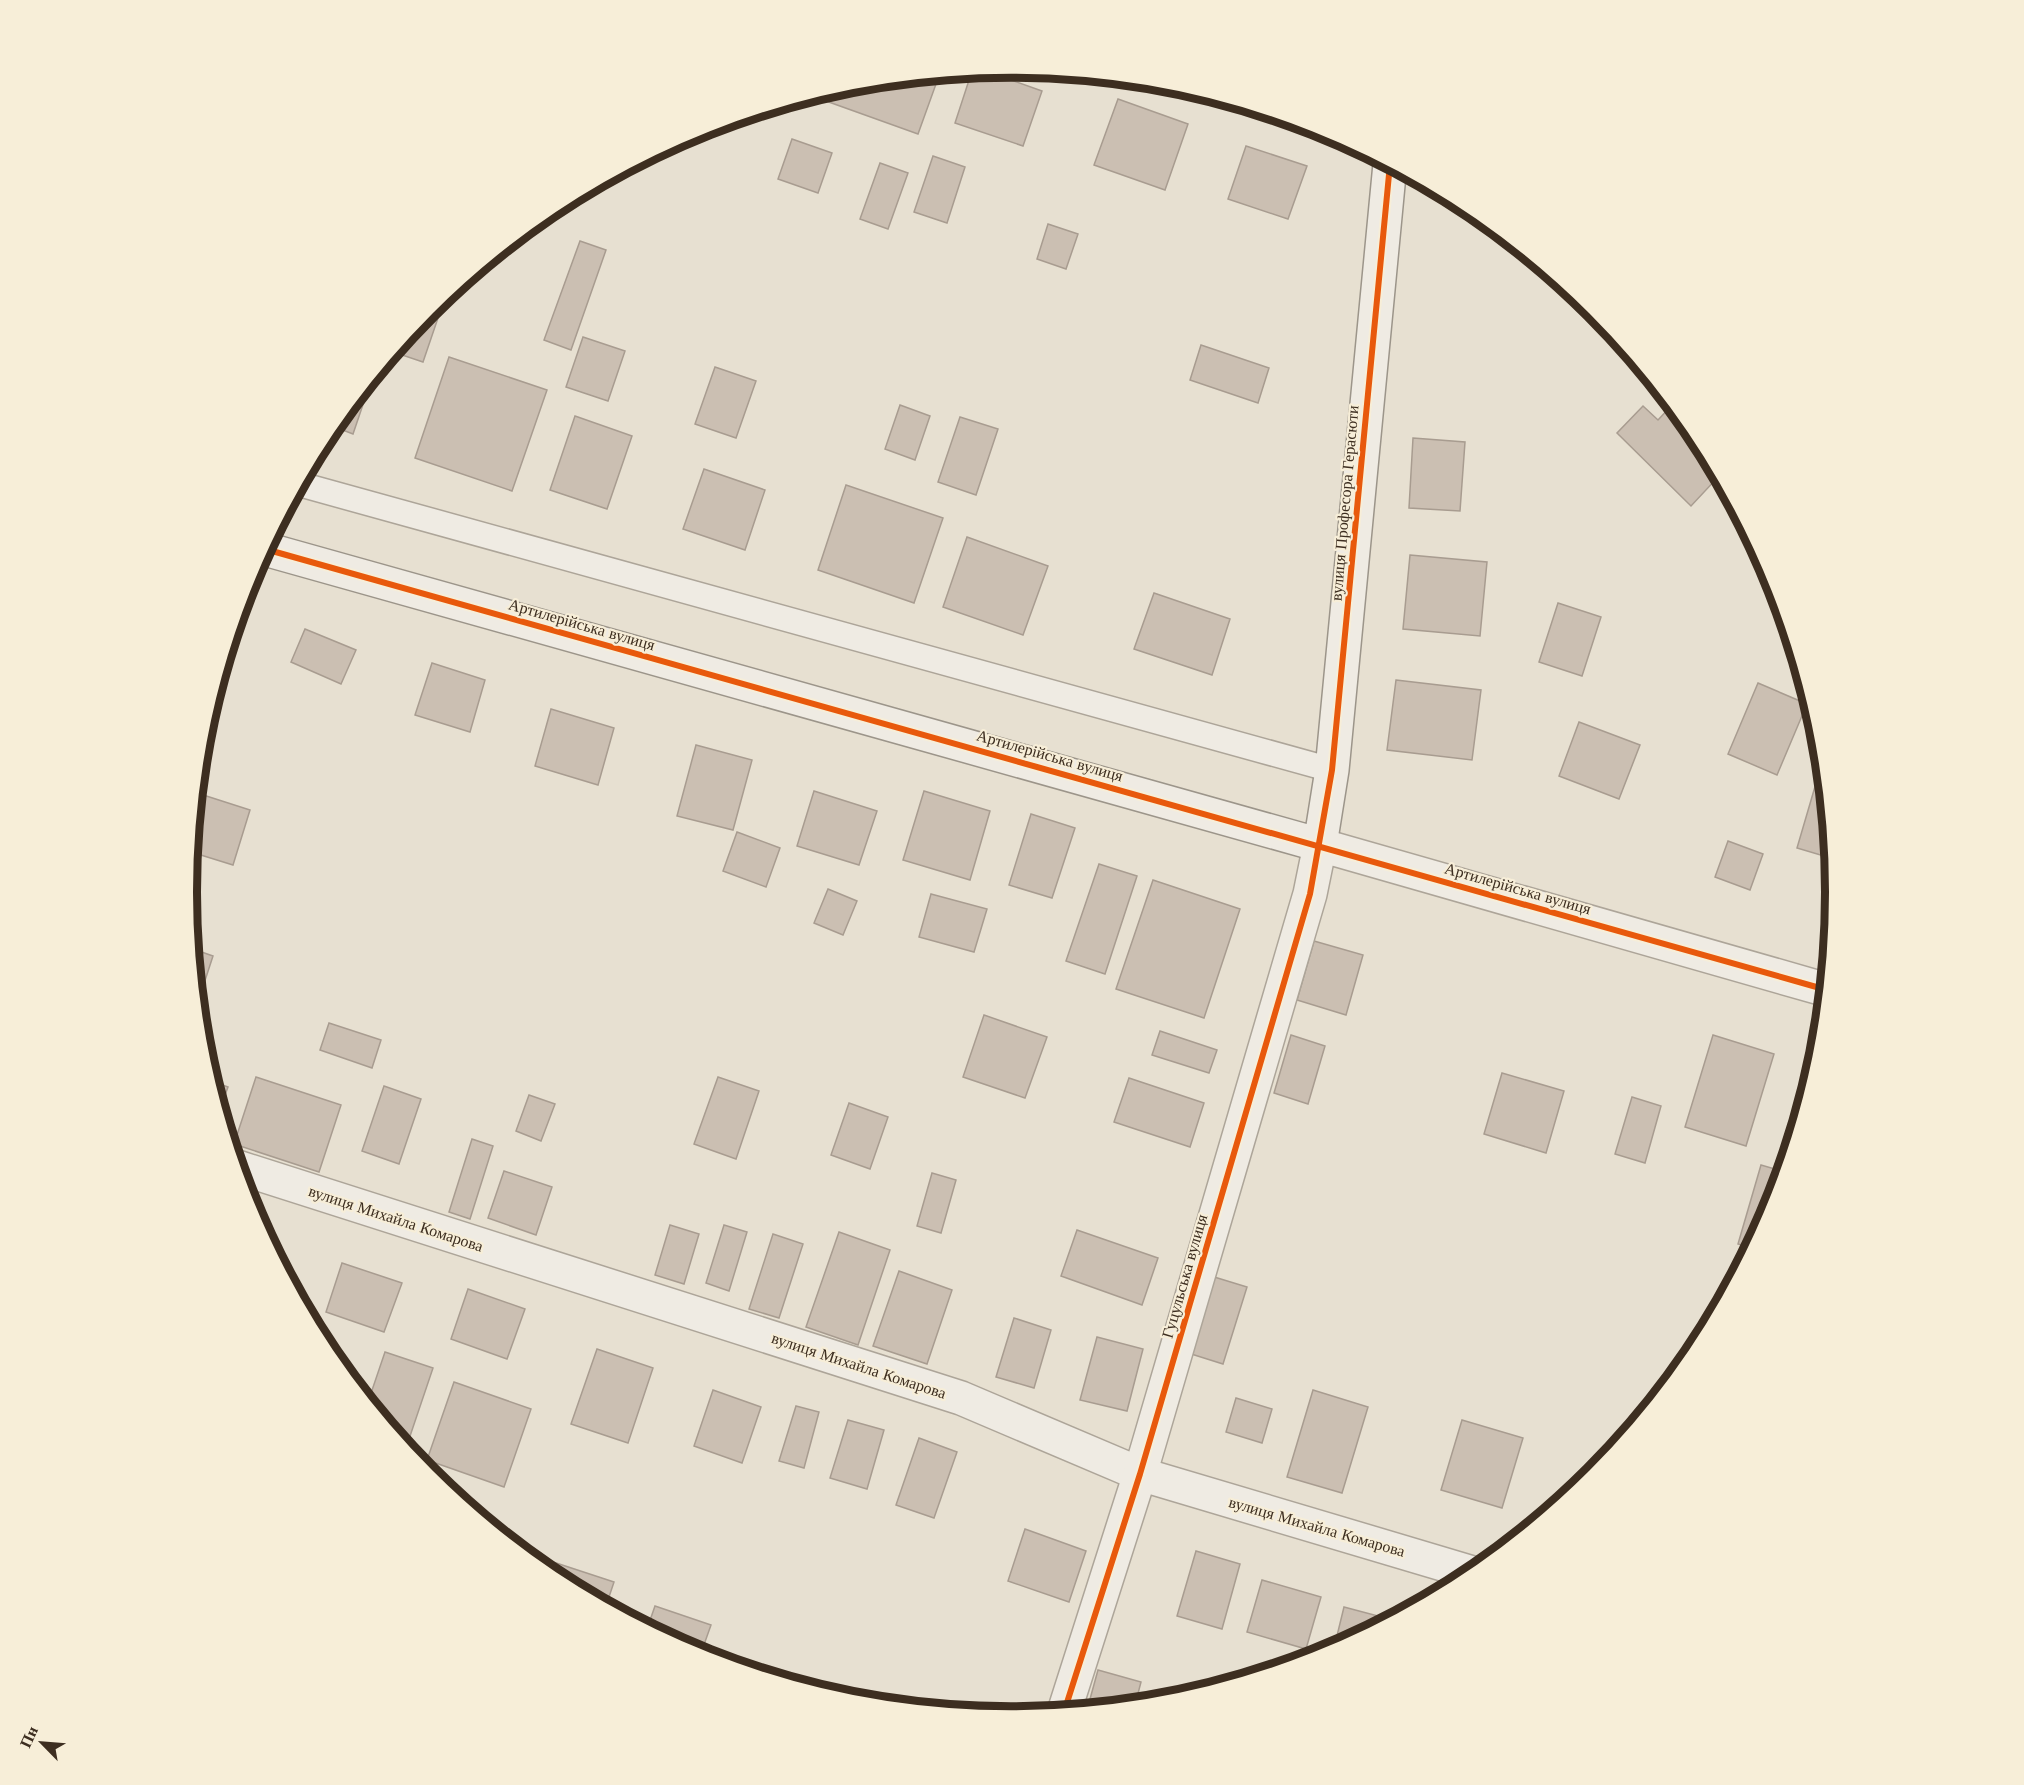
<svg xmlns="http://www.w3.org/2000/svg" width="2024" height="1785" font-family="'Libre Baskerville',serif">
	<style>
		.building { fill: #cbbfb2; stroke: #a89c90; stroke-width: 1.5 }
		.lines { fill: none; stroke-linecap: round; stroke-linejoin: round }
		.lane-casing { stroke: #ada599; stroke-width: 27 }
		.street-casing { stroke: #ada599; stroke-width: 36 }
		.secondary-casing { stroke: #9c958a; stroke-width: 36 }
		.lane { stroke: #efebe3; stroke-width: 24 }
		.street { stroke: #efebe3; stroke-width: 33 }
		.secondary { stroke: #efebe3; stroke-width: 33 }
		.cycleway-casing { stroke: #f7eed8; stroke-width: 10 }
		.cycleway { stroke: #e8590c; stroke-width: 6 }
		.labels { text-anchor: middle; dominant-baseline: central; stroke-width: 4.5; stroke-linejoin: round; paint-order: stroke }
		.street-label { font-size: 16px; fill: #3d2e20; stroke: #f7eed8 }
		.rim { fill: none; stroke: #3d2e20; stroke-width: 8 }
	</style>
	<rect width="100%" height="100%" fill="#e7e0d1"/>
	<g class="building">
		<path d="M983,70L1042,91L1023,146L955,123L972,71Z"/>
		<path d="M916,77L936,84L918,134L826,101L831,90L851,83Z"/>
		<path d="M1118,99L1188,124L1165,190L1094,165Z"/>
		<path d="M792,139L832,153L818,193L778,179Z"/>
		<path d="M1246,146L1307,166L1288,219L1228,199Z"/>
		<path d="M933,156L965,167L947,223L914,212Z"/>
		<path d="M880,163L908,173L888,229L860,219Z"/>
		<path d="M1048,224L1078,234L1066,269L1037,259Z"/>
		<path d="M580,241L606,250L571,350L544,340Z"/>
		<path d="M425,313L438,318L423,362L393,352Z"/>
		<path d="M583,337L625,351L608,401L566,387Z"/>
		<path d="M1201,345L1269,368L1258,403L1190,380Z"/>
		<path d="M449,357L547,390L512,491L415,458Z"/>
		<path d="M715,367L756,381L736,438L695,424Z"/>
		<path d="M372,378L353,434L332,426Z"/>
		<path d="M1673,404L1698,434L1720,475L1691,506L1617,433L1643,406L1658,420Z"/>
		<path d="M900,405L930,416L915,460L885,449Z"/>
		<path d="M575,416L632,436L607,509L550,490Z"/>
		<path d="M960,417L998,429L976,495L938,482Z"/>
		<path d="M1413,438L1465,442L1460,511L1409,508Z"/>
		<path d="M704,469L765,490L745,550L683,529Z"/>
		<path d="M846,485L943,518L914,603L818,570Z"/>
		<path d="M967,537L1048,566L1023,635L943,607Z"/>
		<path d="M1410,555L1487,562L1480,636L1403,629Z"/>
		<path d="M1154,593L1230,619L1212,675L1134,649Z"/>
		<path d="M1558,603L1601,617L1582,676L1539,662Z"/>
		<path d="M305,629L356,650L341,684L291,662Z"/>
		<path d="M432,663L485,680L470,732L415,715Z"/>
		<path d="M1396,680L1481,690L1472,760L1387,750Z"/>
		<path d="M1758,683L1807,704L1777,775L1728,754Z"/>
		<path d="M551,709L614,728L598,785L535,766Z"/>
		<path d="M1579,722L1640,745L1619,799L1559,776Z"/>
		<path d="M696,745L752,760L733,830L677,816Z"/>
		<path d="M1819,773L1825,775L1834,859L1797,848Z"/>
		<path d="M814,791L877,811L859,865L797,846Z"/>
		<path d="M924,791L990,811L970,880L903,860Z"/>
		<path d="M197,793L250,810L233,865L191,852Z"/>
		<path d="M1031,814L1075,828L1052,898L1009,885Z"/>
		<path d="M737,832L780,848L766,887L723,871Z"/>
		<path d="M1728,841L1763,854L1750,890L1715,877Z"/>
		<path d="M1099,864L1137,876L1105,974L1066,961Z"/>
		<path d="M1153,880L1240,909L1204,1018L1116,989Z"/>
		<path d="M828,889L857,901L843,935L814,923Z"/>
		<path d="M931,894L987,909L974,952L919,937Z"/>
		<path d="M1314,941L1363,955L1346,1015L1297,1000Z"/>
		<path d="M193,949L213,956L198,1002Z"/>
		<path d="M984,1015L1047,1037L1025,1098L963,1077Z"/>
		<path d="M329,1023L381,1040L372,1068L320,1050Z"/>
		<path d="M1160,1031L1217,1050L1209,1073L1152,1055Z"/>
		<path d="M1291,1035L1325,1046L1308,1104L1274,1093Z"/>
		<path d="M1713,1035L1774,1054L1746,1146L1685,1127Z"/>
		<path d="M1502,1073L1564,1091L1546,1153L1484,1134Z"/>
		<path d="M256,1077L341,1105L319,1172L234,1144Z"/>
		<path d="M718,1077L759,1091L736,1159L694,1144Z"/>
		<path d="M1129,1078L1204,1103L1190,1147L1114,1122Z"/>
		<path d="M211,1081L228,1087L220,1109Z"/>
		<path d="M384,1086L421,1099L399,1164L362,1151Z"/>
		<path d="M529,1095L555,1104L541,1141L516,1131Z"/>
		<path d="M1632,1097L1661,1106L1645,1163L1615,1154Z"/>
		<path d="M849,1103L888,1117L870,1169L831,1155Z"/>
		<path d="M472,1139L493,1146L470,1219L449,1212Z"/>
		<path d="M1761,1165L1785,1172L1774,1209L1753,1248L1738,1244Z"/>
		<path d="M504,1171L552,1187L536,1235L488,1218Z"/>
		<path d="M932,1173L956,1180L941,1233L917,1226Z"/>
		<path d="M670,1225L699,1234L684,1284L655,1275Z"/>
		<path d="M724,1225L747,1232L729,1291L706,1283Z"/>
		<path d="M1077,1230L1158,1258L1142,1305L1061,1276Z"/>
		<path d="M839,1232L890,1250L858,1345L806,1327Z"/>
		<path d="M773,1234L803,1244L779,1318L749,1309Z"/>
		<path d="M342,1263L402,1283L384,1332L326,1312Z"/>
		<path d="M899,1271L952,1290L927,1364L873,1346Z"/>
		<path d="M1211,1276L1247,1287L1223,1364L1188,1353Z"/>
		<path d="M468,1289L525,1309L507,1359L451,1339Z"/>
		<path d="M1014,1318L1051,1330L1034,1388L996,1377Z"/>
		<path d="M1097,1337L1143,1349L1127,1411L1080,1400Z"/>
		<path d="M597,1349L653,1368L628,1443L571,1424Z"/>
		<path d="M385,1352L433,1368L407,1445L402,1443L368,1402Z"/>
		<path d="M454,1382L531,1409L504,1487L427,1460Z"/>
		<path d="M713,1390L761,1407L742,1463L694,1446Z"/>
		<path d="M1313,1390L1368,1407L1342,1493L1287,1477Z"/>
		<path d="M1236,1398L1272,1409L1262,1443L1226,1432Z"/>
		<path d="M796,1406L819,1412L804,1468L779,1461Z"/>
		<path d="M848,1420L884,1430L867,1489L830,1478Z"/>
		<path d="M1462,1420L1523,1438L1502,1508L1441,1490Z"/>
		<path d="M919,1438L957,1452L934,1518L896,1505Z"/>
		<path d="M1025,1529L1086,1551L1069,1602L1008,1581Z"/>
		<path d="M1196,1551L1240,1564L1222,1629L1177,1616Z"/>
		<path d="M544,1559L614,1582L606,1606L553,1578L541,1568Z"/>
		<path d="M1262,1580L1321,1597L1306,1649L1247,1632Z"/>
		<path d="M655,1606L711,1625L700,1656L647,1629Z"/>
		<path d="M1344,1607L1378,1616L1374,1630L1333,1652Z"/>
		<path d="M1098,1670L1141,1682L1135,1705L1087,1710Z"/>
	</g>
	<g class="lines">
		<defs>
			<path id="lane" d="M299,484L1332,770"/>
			<g id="street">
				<path d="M237,1167L961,1398L1140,1474L1476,1574"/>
				<path d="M1064,1712L1140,1474L1310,894L1320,845L1827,990"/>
			</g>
			<path id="secondary" d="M265,549L1320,845L1332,770L1390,164"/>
		</defs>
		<use href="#lane" class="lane-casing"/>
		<use href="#street" class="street-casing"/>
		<use href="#secondary" class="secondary-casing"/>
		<use href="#lane" class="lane"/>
		<use href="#street" class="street"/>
		<use href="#secondary" class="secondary"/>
		<defs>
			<g id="cycleway">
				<path d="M265,549L1827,990"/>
				<path d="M1064,1712L1140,1474L1310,894L1332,770L1390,164"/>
			</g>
		</defs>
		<use href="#cycleway" class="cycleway-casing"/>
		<use href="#cycleway" class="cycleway"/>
	</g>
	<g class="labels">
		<g class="street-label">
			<text transform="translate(1344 503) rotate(-85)">вулиця Професора Герасюти</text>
			<text transform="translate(582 624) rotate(16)">Артилерійська вулиця</text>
			<text transform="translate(1050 755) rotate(16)">Артилерійська вулиця</text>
			<text transform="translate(1518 888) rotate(16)">Артилерійська вулиця</text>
			<text transform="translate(396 1218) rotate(18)">вулиця Михайла Комарова</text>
			<text transform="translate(1184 1276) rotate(-74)">Гуцульська вулиця</text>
			<text transform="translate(859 1365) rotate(18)">вулиця Михайла Комарова</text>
			<text transform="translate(1317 1526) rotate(16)">вулиця Михайла Комарова</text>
		</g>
	</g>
	<path d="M0 0H2024V1785H0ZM197 892a814 814 0 1 1 1628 0a814 814 0 1 1-1628 0Z" fill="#f7eed8" fill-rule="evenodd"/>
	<path class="rim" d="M197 892a814 814 0 1 1 1628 0a814 814 0 1 1-1628 0Z"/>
	<g transform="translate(42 1743) rotate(295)" stroke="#f7eed8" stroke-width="4.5" paint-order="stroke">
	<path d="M0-4.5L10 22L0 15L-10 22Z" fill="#3d2e20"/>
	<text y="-9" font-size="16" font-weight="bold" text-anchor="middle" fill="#3d2e20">Пн</text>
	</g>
</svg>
